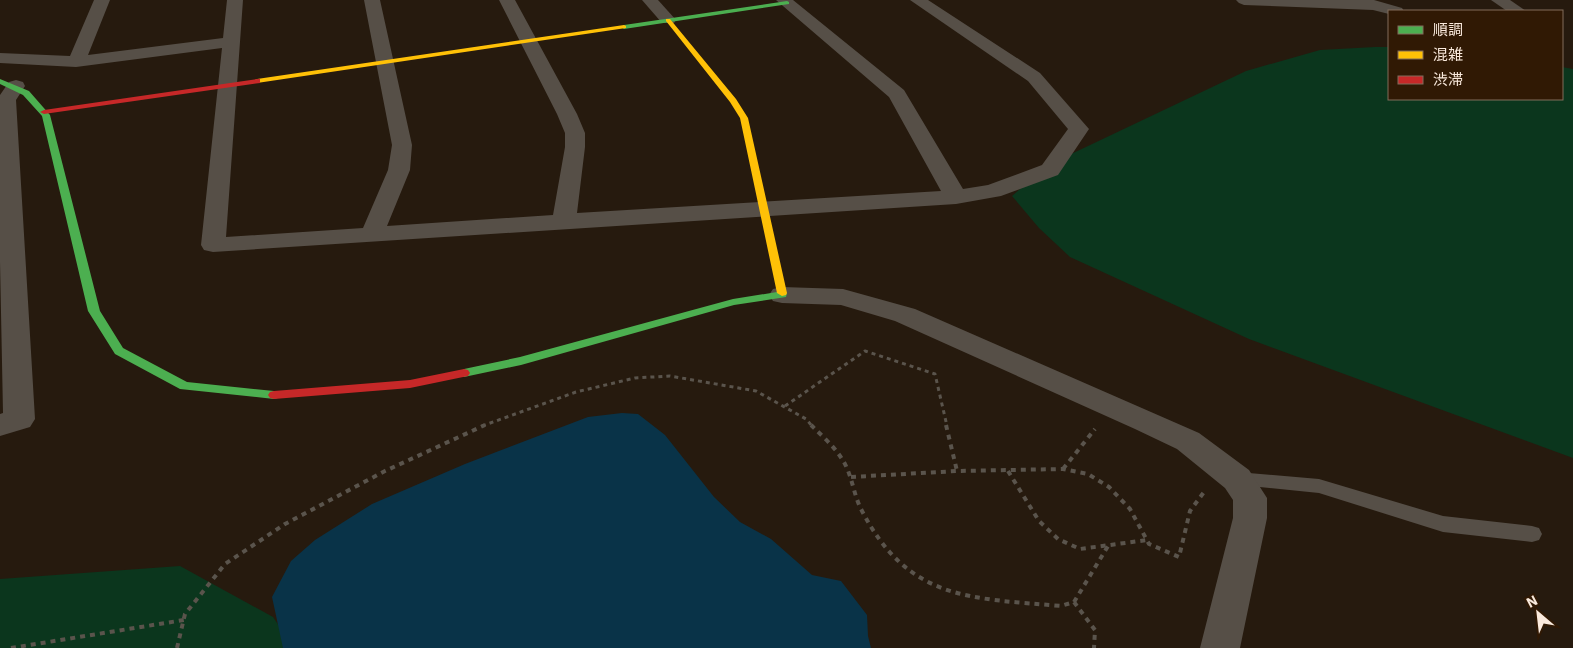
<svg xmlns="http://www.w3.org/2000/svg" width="1573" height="648" font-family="'IBM Plex Sans','Noto Sans JP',sans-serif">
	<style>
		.green { fill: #0b361d }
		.water { fill: #093348 }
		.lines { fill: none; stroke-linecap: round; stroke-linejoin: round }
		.path-far1 { stroke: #5a544c; stroke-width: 3; stroke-dasharray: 4 4; stroke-linecap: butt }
		.path { stroke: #5a544c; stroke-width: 4; stroke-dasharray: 5 5; stroke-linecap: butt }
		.lane { fill: #564f47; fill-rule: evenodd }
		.street { fill: #564f47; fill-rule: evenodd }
		.fast { fill: #4caf50; fill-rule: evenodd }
		.slow { fill: #ffc107; fill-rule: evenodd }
		.jam { fill: #c62828; fill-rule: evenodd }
	</style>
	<rect width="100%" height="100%" fill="#261a0e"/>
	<g class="green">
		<path d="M1375,47H1389V99H1562V67L1573,69V458L1249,339L1070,257L1039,228L1012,196L1048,165L1246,71L1320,50Z"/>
		<path d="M180,566L273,617L294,648H0V579Z"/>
	</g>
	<path class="water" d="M622,413L638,414L665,435L714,497L740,522L771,539L812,575L841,581L867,615L868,636L871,648H283L272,597L291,561L315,540L372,504L465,464L588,417Z"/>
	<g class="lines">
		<g class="path-far1">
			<path d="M785,406L865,351L935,374L947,426"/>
			<path d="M482,426L576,392L635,378L670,376L756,391L806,419L812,426"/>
		</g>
		<g class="path">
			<path d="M811,425C821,435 834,446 842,459C852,474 853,493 861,509C908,601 970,598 1061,606L1074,602L1095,630L1094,648"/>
			<path d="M946,425L957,471"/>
			<path d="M1063,469L1095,429"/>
			<path d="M1008,471L1039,521L1058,539L1080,549L1147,540"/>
			<path d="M851,477L957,471L1063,469L1088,474L1109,487L1130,509L1149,544L1179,557L1190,511L1204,492"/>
			<path d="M1074,602L1108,546"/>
			<path d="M11,648L184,620"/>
			<path d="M177,648L185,614L225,564L285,524L385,471L485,425"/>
		</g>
		<path class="lane" d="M1237,472L1319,479L1443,516L1532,526L1539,528L1542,534L1539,540L1532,542L1443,532L1319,493L1230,484L1227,479L1230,474Z"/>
		<g class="street">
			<path d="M94,0H110L88,55L223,38L227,0H243L226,237L363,228L388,170L392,145L364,0H380L412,145L410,170L387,226L553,215L565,147V133L557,114L499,0H515L577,114L585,133V147L577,213L941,191L889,97L776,0H793L904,90L963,189L988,185L1042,165L1068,129L1028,81L910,0H928L1040,73L1089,129L1058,175L1001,196L956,204L213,252L204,250L201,245L222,48L76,67L0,63V53L70,56Z"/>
			<path d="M642,0H658L676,20L674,23H662Z"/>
			<path d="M1236,0H1374L1402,8L1404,11H1389V14L1373,10L1244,5L1239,3Z"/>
			<path d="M1491,0H1510L1526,11H1507Z"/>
			<path d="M16,80L23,82L25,86L16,100L35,419L30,427L0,436V414L3,413L0,262V95L9,82Z"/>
			<path d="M782,287L843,289L915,309L1199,433L1249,470L1267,498V518L1240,648H1200L1233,518V500L1225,488L1177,449L1135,429L895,321L841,305L782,303L773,301L769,295L773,289Z"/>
		</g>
		<g class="fast">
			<path d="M787,1L789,2V4L624,29L621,27L624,25Z"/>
			<path d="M0,79L29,91L50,115L100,311L123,348L187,382L274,391L278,392L280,395L278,398L274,399L180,389L115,354L88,311L42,116L23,95L0,84Z"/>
			<path d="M782,290L787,293L786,297L734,305L521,365L464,377L458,373L464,369L520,357L733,299L777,292Z"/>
		</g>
		<g class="slow">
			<path d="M666,19H670L736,99L748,118L787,293L786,295L782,296L777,293L740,118L730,102L666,21Z"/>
			<path d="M624,25L626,26V28L257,83L253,81L257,79Z"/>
		</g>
		<g class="jam">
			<path d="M257,79H260V83L44,114L40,112L44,110Z"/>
			<path d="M464,369L468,370L470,373L468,376L410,388L274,399L270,398L268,395L270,392L274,391L410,380Z"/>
		</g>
	</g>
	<rect x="1388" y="10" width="175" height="90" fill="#301904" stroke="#816d5b"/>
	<rect x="1398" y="26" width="25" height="8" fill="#4caf50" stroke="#816d5b"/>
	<text x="1433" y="35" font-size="15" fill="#faeadd">順調</text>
	<rect x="1398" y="51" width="25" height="8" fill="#ffc107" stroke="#816d5b"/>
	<text x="1433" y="60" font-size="15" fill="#faeadd">混雑</text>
	<rect x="1398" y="76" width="25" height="8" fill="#c62828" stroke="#816d5b"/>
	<text x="1433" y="85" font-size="15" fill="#faeadd">渋滞</text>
	<g transform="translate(1538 613) rotate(332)" stroke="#301904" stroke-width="4" paint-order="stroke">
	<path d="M0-4L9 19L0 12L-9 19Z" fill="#faeadd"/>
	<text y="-8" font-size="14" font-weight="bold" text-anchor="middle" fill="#faeadd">N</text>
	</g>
</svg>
